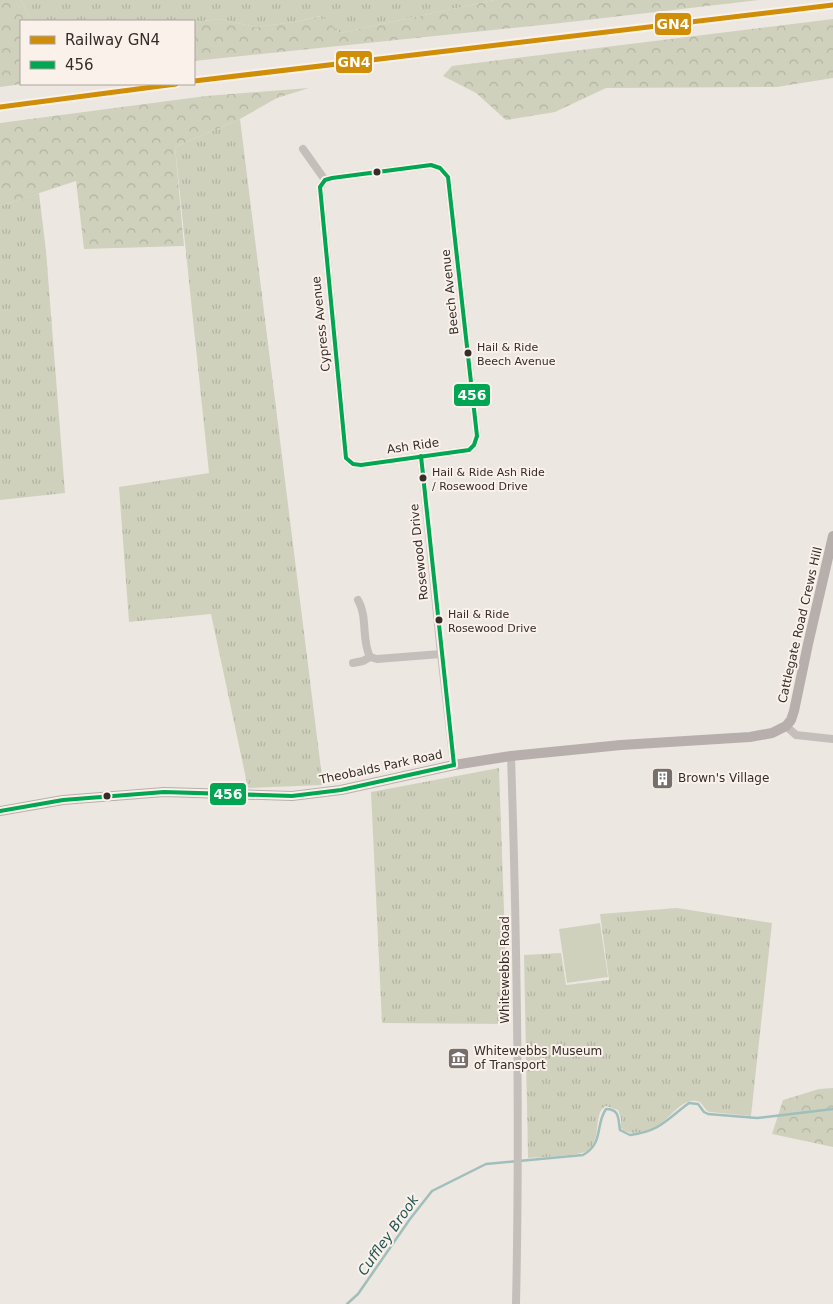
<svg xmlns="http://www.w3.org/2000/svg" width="833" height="1304" font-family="'DejaVu Sans',sans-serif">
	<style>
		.grass { fill: url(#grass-tufts) }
		.forest { fill: url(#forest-crowns) }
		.pitch { fill: #cfd1bd }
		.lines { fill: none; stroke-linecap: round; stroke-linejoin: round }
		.stream { stroke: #9fbebc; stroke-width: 2.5 }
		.street { stroke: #c5bfbb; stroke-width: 8 }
		.secondary { stroke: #b6afac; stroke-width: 10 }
		.bus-1-casing { stroke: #f9f1ea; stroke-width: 8 }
		.bus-1 { stroke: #00a651; stroke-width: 4 }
		.rail-1-casing { stroke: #f9f1ea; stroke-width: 9 }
		.rail-1 { stroke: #d08e08; stroke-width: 5 }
		.bus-dot { fill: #362d29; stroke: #f9f1ea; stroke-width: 2 }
		.labels { text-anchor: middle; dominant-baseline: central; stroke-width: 4; stroke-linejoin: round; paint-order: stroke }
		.bus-label { font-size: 11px; fill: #362d29; stroke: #f9f1ea; text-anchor: start }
		.street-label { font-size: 12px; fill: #362d29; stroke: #f9f1ea }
		.poi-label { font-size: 12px; fill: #362d29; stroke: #f9f1ea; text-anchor: start }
		.water-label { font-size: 14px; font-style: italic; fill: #215455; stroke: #f9f1ea }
		.line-badge { stroke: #f9f1ea; stroke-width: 2 }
		.badge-label { font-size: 14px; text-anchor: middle; font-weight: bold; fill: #fff }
	</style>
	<defs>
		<pattern id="grass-tufts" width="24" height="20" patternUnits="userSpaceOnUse" patternTransform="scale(1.25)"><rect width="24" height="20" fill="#cfd1bd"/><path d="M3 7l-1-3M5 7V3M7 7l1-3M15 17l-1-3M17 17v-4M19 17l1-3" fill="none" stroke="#b2b4a2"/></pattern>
		<pattern id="forest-crowns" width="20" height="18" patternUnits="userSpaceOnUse" patternTransform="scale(1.25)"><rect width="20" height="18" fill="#cfd1bd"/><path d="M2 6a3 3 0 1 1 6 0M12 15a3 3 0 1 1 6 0" fill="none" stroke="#b2b4a2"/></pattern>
	</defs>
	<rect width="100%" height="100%" fill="#ede7e2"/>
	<g class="grass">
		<path d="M21,0H494L340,33L321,16L294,22L255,27L220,19L194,22L31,21Z"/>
		<path d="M240,119L323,785L248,788L211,614L129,622L119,487L209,473L175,147Z"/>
		<path d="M39,193L46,251L65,493L0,500V206Z"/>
		<path d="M499,768L508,1024L382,1023L371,792Z"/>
		<path d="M677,908L772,923L751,1116L710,1112L707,1111L700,1102C684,1096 673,1115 661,1123C651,1130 630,1138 621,1128V1118L618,1110L606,1106C592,1113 603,1140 587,1151C578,1156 540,1157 528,1158L524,955L561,953L566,985L609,980L600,914Z"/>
	</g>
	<g class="forest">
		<path d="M0,0H21L31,21H21L22,84L0,87Z"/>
		<path d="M494,0H759L561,23L194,61V22L220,19L255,27L294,22L322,16L340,33Z"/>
		<path d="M833,19V78L777,87L606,88L555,112L506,120L476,93L443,76L452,66Z"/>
		<path d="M309,88L277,98L240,119L175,147L184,246L84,249L76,181L0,206V123L206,96Z"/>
		<path d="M833,1088V1147L772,1134L783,1100L819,1089Z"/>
	</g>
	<path class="pitch" d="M600,923L608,977L567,983L559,929Z"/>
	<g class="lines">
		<path class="stream" d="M347,1304L358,1294L410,1219L432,1191L486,1164L583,1155C604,1143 595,1125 606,1109C620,1109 618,1119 620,1130L630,1135C660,1131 666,1120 689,1103L698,1104L704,1112L708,1114L757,1118L833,1109"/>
		<g class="street">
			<path d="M303,149L325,180"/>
			<path d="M431,165L440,168L448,177L477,436L474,445L469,450L361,465L353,464L346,458L320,187L325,180L332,178Z"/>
			<path d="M421,456L441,654L454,765"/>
			<path d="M358,600C368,617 361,639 370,657L377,659L441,654"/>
			<path d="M353,663L363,661L370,657"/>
			<path d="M786,726L796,735L833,739"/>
			<path d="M511,756C517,939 520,1121 516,1304"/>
		</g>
		<path class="secondary" d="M0,811L63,800L164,792L292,796L341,790L454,765L511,756L621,745L750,737L772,733L786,726L791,720L794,711L808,644L833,536"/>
		<defs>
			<g id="bus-1">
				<path d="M431,165L440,168L448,177L477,436L474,445L469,450L361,465L353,464L346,458L320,187L325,180L332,178Z"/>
				<path d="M421,456L454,765"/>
				<path d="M0,811L63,800L164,792L292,796L341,790L454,765"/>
			</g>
		</defs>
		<use href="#bus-1" class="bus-1-casing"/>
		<use href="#bus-1" class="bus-1"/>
		<defs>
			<g id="rail-1">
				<path d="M194,81L833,5"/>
				<path d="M0,107L176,84"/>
			</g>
		</defs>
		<use href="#rail-1" class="rail-1-casing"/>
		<use href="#rail-1" class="rail-1"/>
	</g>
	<defs>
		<symbol id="building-square" viewBox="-11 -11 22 22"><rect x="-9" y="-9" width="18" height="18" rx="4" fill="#766e6a" stroke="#f9f1ea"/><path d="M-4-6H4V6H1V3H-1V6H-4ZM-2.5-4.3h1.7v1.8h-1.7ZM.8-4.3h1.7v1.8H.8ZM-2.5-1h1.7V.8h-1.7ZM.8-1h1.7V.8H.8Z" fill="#fff"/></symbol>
		<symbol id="museum-square" viewBox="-11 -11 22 22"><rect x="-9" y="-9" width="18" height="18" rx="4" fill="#766e6a" stroke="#f9f1ea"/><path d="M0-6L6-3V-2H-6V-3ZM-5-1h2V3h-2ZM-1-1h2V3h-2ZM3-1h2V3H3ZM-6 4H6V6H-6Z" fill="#fff"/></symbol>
	</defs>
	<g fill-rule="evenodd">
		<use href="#building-square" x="650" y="766" width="25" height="25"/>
		<use href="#museum-square" x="446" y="1046" width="25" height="25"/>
	</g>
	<g class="bus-dot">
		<circle cx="377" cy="172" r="4.5"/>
		<circle cx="468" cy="353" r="4.5"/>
		<circle cx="423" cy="478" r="4.5"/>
		<circle cx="439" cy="620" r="4.5"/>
		<circle cx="107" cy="796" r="4.5"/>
	</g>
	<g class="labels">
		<g class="bus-label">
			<text x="477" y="347">Hail &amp; Ride<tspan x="477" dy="14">Beech Avenue</tspan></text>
			<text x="432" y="472">Hail &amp; Ride Ash Ride<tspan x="432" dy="14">/ Rosewood Drive</tspan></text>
			<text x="448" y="614">Hail &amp; Ride<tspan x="448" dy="14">Rosewood Drive</tspan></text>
		</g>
		<g class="street-label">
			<text transform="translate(450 292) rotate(-96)">Beech Avenue</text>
			<text transform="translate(321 324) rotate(-96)">Cypress Avenue</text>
			<text transform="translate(413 446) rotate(-8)">Ash Ride</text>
			<text transform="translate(419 552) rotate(-96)">Rosewood Drive</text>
			<text transform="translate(800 625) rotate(-77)">Cattlegate Road Crews Hill</text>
			<text transform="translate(381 767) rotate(-12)">Theobalds Park Road</text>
			<text transform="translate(505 970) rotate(-90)">Whitewebbs Road</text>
		</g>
		<g class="poi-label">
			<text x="678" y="778">Brown's Village</text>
			<text x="474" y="1051">Whitewebbs Museum<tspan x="474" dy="14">of Transport</tspan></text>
		</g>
		<g class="water-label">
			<text transform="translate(388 1235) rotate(-55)">Cuffley Brook</text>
		</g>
	</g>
	<g class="line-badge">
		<rect x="654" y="12" width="38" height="24" rx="5" fill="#d08e08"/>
		<rect x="335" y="50" width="38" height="24" rx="5" fill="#d08e08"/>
		<rect x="453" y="383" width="38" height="24" rx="5" fill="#00a651"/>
		<rect x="209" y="782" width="38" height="24" rx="5" fill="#00a651"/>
	</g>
	<g class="badge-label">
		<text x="673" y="29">GN4</text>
		<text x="354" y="67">GN4</text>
		<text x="472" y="400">456</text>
		<text x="228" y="799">456</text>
	</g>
	<rect x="20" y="20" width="175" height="65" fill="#f9f1ea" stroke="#aba39d"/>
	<rect x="30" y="36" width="25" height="8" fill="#d08e08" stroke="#aba39d"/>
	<text x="65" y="45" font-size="15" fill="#362d29">Railway GN4</text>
	<rect x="30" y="61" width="25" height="8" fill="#00a651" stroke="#aba39d"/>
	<text x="65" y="70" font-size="15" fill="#362d29">456</text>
</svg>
